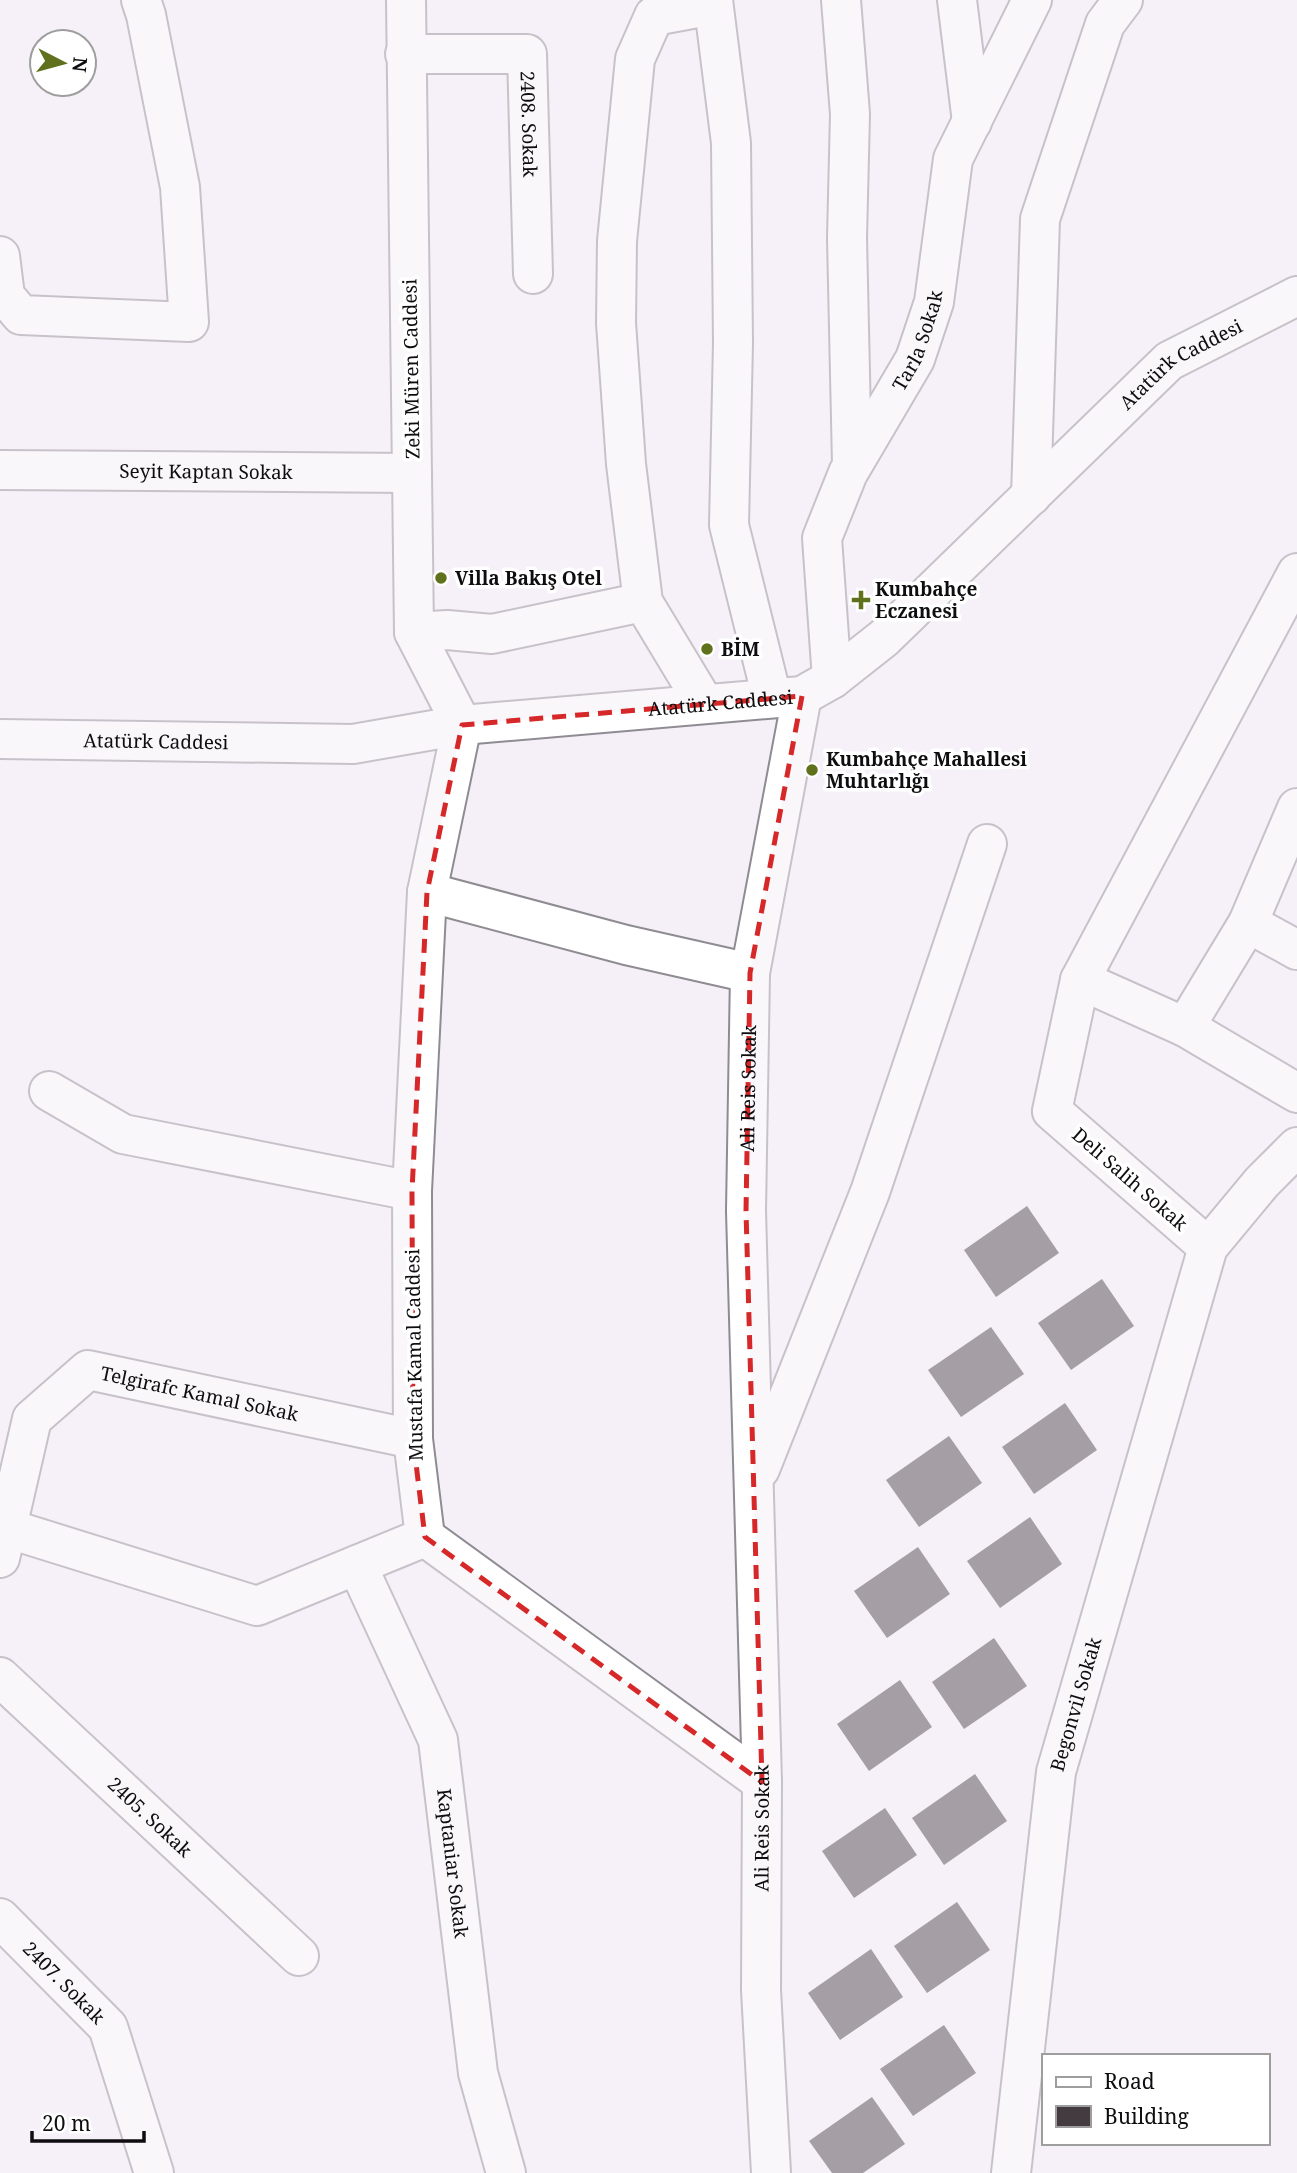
<svg xmlns="http://www.w3.org/2000/svg" width="1297" height="2173" font-family="'Noto Serif',serif">
	<style>
		.building { fill: #433b3f }
		.lines { fill: none; stroke-linecap: round; stroke-linejoin: round }
		.street-casing { stroke: #8f8b92; stroke-width: 42 }
		.secondary-casing { stroke: #8f8b92; stroke-width: 42 }
		.street { stroke: #fff; stroke-width: 38 }
		.secondary { stroke: #fff; stroke-width: 38 }
		.marked { fill: none; stroke: #d62828; stroke-width: 5; stroke-dasharray: 14 9; stroke-linejoin: round }
		.poi-dot { fill: #60711e; stroke: #fff; stroke-width: 2.5 }
		.labels { text-anchor: middle; dominant-baseline: central; stroke-width: 7; stroke-linejoin: round; paint-order: stroke }
		.street-label { font-size: 19px; fill: #0e0d0f; stroke: #fff }
		.poi-label { font-size: 19px; font-weight: bold; fill: #0e0d0f; stroke: #fff; text-anchor: start }
	</style>
	<rect width="100%" height="100%" fill="#f5f0f8"/>
	<g class="building">
		<path d="M1027,1206L1059,1253L996,1297L964,1250Z"/>
		<path d="M1102,1279L1134,1326L1071,1370L1038,1323Z"/>
		<path d="M991,1327L1024,1374L961,1417L928,1370Z"/>
		<path d="M1065,1403L1097,1450L1034,1494L1002,1447Z"/>
		<path d="M949,1436L982,1483L919,1527L886,1480Z"/>
		<path d="M1030,1517L1062,1564L1000,1608L967,1561Z"/>
		<path d="M918,1547L950,1594L887,1638L854,1591Z"/>
		<path d="M994,1638L1027,1686L964,1729L932,1682Z"/>
		<path d="M900,1680L932,1727L869,1771L837,1724Z"/>
		<path d="M975,1774L1007,1821L944,1865L912,1818Z"/>
		<path d="M885,1808L917,1855L854,1898L822,1851Z"/>
		<path d="M957,1902L990,1950L927,1993L894,1946Z"/>
		<path d="M871,1949L903,1997L840,2040L808,1993Z"/>
		<path d="M944,2025L976,2073L913,2116L880,2069Z"/>
		<path d="M872,2097L905,2144L863,2173H832L809,2141Z"/>
	</g>
	<g class="lines">
		<defs>
			<g id="street">
				<path d="M713,0L731,143L733,343L729,525L772,698"/>
				<path d="M841,0L850,114L847,238L852,464"/>
				<path d="M957,0L972,122"/>
				<path id="s1" d="M405,54H527L533,274"/>
				<path d="M0,256L5,296L21,315L189,322L180,187L146,15L141,0"/>
				<path id="s2" d="M0,470L412,473"/>
				<path d="M1031,496L1040,219L1105,24L1123,0"/>
				<path d="M414,632L447,630L492,634L643,602"/>
				<path id="s3" d="M832,679L822,538L848,473L915,359L934,302L953,159L1032,0"/>
				<path d="M704,703L643,602L626,464L616,323L617,241L635,59L654,16L713,5"/>
				<path d="M427,892L626,945L750,973"/>
				<path d="M1248,923L1297,950"/>
				<path d="M1080,980L1185,1027L1297,1093"/>
				<path d="M1185,1027L1248,923L1297,808"/>
				<path d="M49,1091L123,1134L412,1191"/>
				<path d="M1208,1247L1052,1111L1080,980L1297,573"/>
				<path d="M760,1469L870,1192L987,844"/>
				<path d="M425,1537L762,1782"/>
				<path id="s4" d="M0,1558L32,1419L88,1370L413,1439"/>
				<path id="s5" d="M357,1565L438,1740L478,2073L506,2173"/>
				<path id="s6" d="M0,1677L299,1956"/>
				<path id="s7" d="M0,1918L108,2027L154,2173"/>
				<path id="s8" d="M771,2173L761,1990L762,1782L746,1211L750,973L802,696"/>
				<path id="s9" d="M1011,2173L1056,1772L1208,1247L1262,1182L1297,1147"/>
			</g>
			<g id="secondary">
				<path id="s10" d="M0,739L353,744L462,725L802,696L832,679L884,638L1169,361L1297,296"/>
				<path d="M0,1526L257,1606L425,1537L413,1439L412,1191L427,892L462,725L414,632L406,0"/>
			</g>
		</defs>
		<use href="#street" class="street-casing"/>
		<use href="#secondary" class="secondary-casing"/>
		<use href="#street" class="street"/>
		<use href="#secondary" class="secondary"/>
	</g>
	<path d="M0 0H1297V2173H0ZM802,696L750,973L746,1211L762,1782L425,1537L413,1439L412,1191L427,892L462,725Z" fill="#f5f0f8" fill-opacity=".55" fill-rule="evenodd"/>
	<path class="marked" d="M802,696L750,973L746,1211L762,1782L425,1537L413,1439L412,1191L427,892L462,725Z"/>
	<g class="poi-dot">
		<circle cx="441" cy="578" r="7"/>
		<path d="M857.5 589.5h7v7h7v7h-7v7h-7v-7h-7v-7h7z"/>
		<circle cx="707" cy="649" r="7"/>
		<circle cx="812" cy="770" r="7"/>
	</g>
	<g class="labels">
		<g class="street-label">
			<text stroke="none"><textPath href="#s1" startOffset="192">2408. Sokak</textPath></text>
			<text stroke="none"><textPath href="#s3" startOffset="362">Tarla Sokak</textPath></text>
			<text stroke="none"><textPath href="#s10" startOffset="1311">Atatürk Caddesi</textPath></text>
			<text transform="translate(411 369) rotate(-91)">Zeki Müren Caddesi</text>
			<text stroke="none"><textPath href="#s2" startOffset="206">Seyit Kaptan Sokak</textPath></text>
			<text stroke="none"><textPath href="#s10" startOffset="723">Atatürk Caddesi</textPath></text>
			<text stroke="none"><textPath href="#s10" startOffset="156">Atatürk Caddesi</textPath></text>
			<text stroke="none"><textPath href="#s8" startOffset="1085">Ali Reis Sokak</textPath></text>
			<text transform="translate(1130 1179) rotate(41)">Deli Salih Sokak</text>
			<text transform="translate(414 1355) rotate(-91)">Mustafa Kamal Caddesi</text>
			<text stroke="none"><textPath href="#s4" startOffset="331">Telgirafc Kamal Sokak</textPath></text>
			<text stroke="none"><textPath href="#s9" startOffset="474">Begonvil Sokak</textPath></text>
			<text stroke="none"><textPath href="#s6" startOffset="205">2405. Sokak</textPath></text>
			<text stroke="none"><textPath href="#s8" startOffset="345">Ali Reis Sokak</textPath></text>
			<text stroke="none"><textPath href="#s5" startOffset="317">Kaptaniar Sokak</textPath></text>
			<text stroke="none"><textPath href="#s7" startOffset="91">2407. Sokak</textPath></text>
		</g>
		<g class="poi-label">
			<text x="455" y="578">Villa Bakış Otel</text>
			<text x="875" y="589">Kumbahçe<tspan x="875" dy="22">Eczanesi</tspan></text>
			<text x="721" y="649">BİM</text>
			<text x="826" y="759">Kumbahçe Mahallesi<tspan x="826" dy="22">Muhtarlığı</tspan></text>
		</g>
	</g>
	<rect x="1042" y="2054" width="228" height="91" fill="#ffffff" stroke="#9f9e9f" stroke-width="2"/>
	<rect x="1056" y="2077" width="35" height="10" fill="#ffffff" stroke="#9f9e9f" stroke-width="2"/>
	<text x="1104" y="2089" font-size="21" fill="#0e0d0f">Road</text>
	<rect x="1056" y="2106" width="35" height="21" fill="#433b3f" stroke="#9f9e9f" stroke-width="2"/>
	<text x="1104" y="2124" font-size="21" fill="#0e0d0f">Building</text>
	<g transform="translate(63 63) rotate(96)"><circle r="33" fill="#ffffff" stroke="#9f9e9f" stroke-width="2"/>
	<path d="M0-5L12 26L0 18L-12 26Z" fill="#60711e"/>
	<text y="-10" font-size="19" font-weight="bold" text-anchor="middle" fill="#0e0d0f">N</text>
	</g>
	<path d="M32 2131v10h112v-10" fill="none" stroke="#0e0d0f" stroke-width="3.5"/>
	<text x="42" y="2131" font-size="21" fill="#0e0d0f" stroke="#ffffff" stroke-width="5" paint-order="stroke">20 m</text>
</svg>
